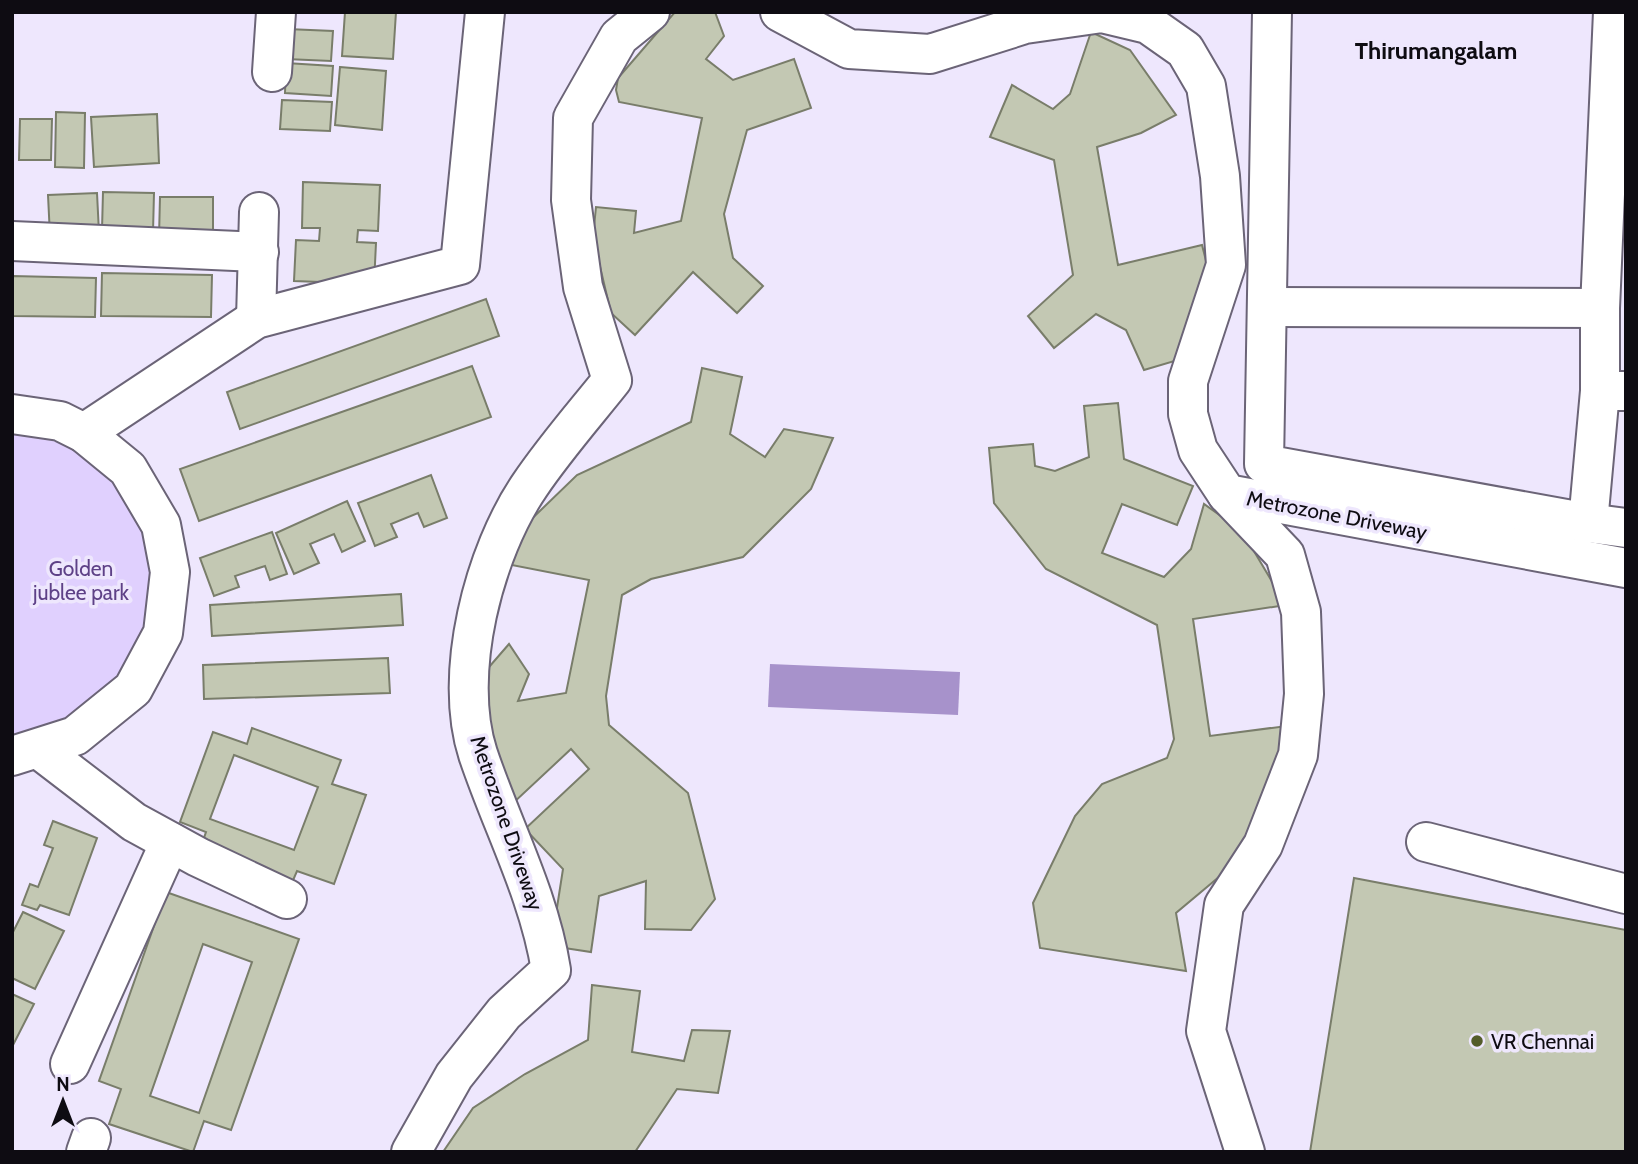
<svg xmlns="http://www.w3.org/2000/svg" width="1638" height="1164" font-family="Cabin,sans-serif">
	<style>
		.green { fill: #e0d0fe }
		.water { fill: #a792cb }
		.building { fill: #c3c8b3; stroke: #797d6a; stroke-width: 2; fill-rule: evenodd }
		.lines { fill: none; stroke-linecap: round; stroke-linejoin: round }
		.minor-casing { stroke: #6b6477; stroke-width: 42 }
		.minor { stroke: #fff; stroke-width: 38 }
		.poi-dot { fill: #545c2a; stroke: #eee7fd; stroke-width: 2.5 }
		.labels { text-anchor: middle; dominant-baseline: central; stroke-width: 7; stroke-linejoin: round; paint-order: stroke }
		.street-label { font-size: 21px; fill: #0e0c12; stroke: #eee7fd }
		.park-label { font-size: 21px; fill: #5e4187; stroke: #eee7fd }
		.poi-label { font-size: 21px; fill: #0e0c12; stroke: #eee7fd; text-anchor: start }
		.quarter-label { font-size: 24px; font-weight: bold; fill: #0e0c12; stroke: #eee7fd }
	</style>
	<rect width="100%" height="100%" fill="#eee7fd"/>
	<path class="green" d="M12,429L51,435L103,467L138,516L153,575L143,635L111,687L62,723L12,734Z"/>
	<path class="water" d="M770,664L960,672L958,715L768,707Z"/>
	<g class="building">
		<path d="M345,12H396L393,59L342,56Z"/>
		<path d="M675,12H715L724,36L706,59L733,80L794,59L811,108L747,130L724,214L733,258L763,286L737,313L693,272L635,335L611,313L593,237L596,207L636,211L634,233L681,221L702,118L619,102L616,90L618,78Z"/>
		<path d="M287,29L333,31L331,61L286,59Z"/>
		<path d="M1091,32L1130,50L1176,115L1141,133L1097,147L1118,265L1202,245L1213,288L1178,360L1144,370L1126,330L1096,314L1054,348L1028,316L1073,275L1054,160L990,137L1012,85L1053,109L1070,94Z"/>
		<path d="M286,63L333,66L331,96L285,93Z"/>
		<path d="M340,67L386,71L382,130L335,125Z"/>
		<path d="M282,100L332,102L330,131L280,129Z"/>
		<path d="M56,112L85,113L84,168L55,167Z"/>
		<path d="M157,114L159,163L94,167L91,117Z"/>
		<path d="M20,119H52L51,160H19Z"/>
		<path d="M303,182L380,185L378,231L358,230L357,242L376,243L374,284L294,281L296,240L319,241L320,228H302Z"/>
		<path d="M103,192L154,193L153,232L102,230Z"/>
		<path d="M97,193L99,233L50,236L48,195Z"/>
		<path d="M160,197H213V238L159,237Z"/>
		<path d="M102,273L212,275L211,317L101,316Z"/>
		<path d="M12,276L96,278L95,317L12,316Z"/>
		<path d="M486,299L499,336L240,429L227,392Z"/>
		<path d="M472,366L491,417L199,521L180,469Z"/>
		<path d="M702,368L742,377L730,434L765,457L784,429L833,438L811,489L743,557L651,579L622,595L606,696L609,725L688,793L715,899L691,930L645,929L646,881L599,896L591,952L551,946L563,869L525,829L589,769L571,749L510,806L476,682L509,644L529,674L518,701L566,693L589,580L507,564L512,538L577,475L691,422Z"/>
		<path d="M1118,403L1124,459L1193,486L1177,525L1122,504L1102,553L1164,577L1191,549L1204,504L1242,531L1286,605L1193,619L1210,736L1294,725L1298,752L1277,755L1256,846L1176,913L1186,971L1040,948L1033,903L1075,816L1102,784L1167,758L1174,739L1157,625L1046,569L994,503L989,448L1033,444L1035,466L1055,471L1089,457L1084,406Z"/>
		<path d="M431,475L447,518L424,527L418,513L391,524L397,537L375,546L358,503Z"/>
		<path d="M347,501L365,541L342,552L334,534L310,544L319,563L294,574L276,533Z"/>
		<path d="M272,532L287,574L270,580L265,566L235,576L239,587L214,596L200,558Z"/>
		<path d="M401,594L403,625L212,636L210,605Z"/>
		<path d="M388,658L390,693L204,699L203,665Z"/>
		<path d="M252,728L341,760L332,784L366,795L334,884L297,871L291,885L199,852L206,832L180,822L213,732L247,744ZM234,755L318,787L294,850L210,819Z"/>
		<path d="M53,821L97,838L69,915L40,905L37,910L22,905L30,884L38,887L53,848L44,845Z"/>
		<path d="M1354,878L1626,930V1152H1310Z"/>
		<path d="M166,892L299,939L231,1130L204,1121L193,1152L109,1124L121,1089L99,1081ZM203,944L252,962L199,1113L150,1096Z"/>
		<path d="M23,912L64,931L35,989L12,978V934Z"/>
		<path d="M592,985L640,991L632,1052L684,1061L692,1030L730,1031L718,1093L677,1089L635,1152H443L473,1108L525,1074L588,1040Z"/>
		<path d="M12,994L34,1004L12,1047Z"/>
	</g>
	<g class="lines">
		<defs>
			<g id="minor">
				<path d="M780,12L849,49L930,54L1025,24L1102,13L1148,24L1185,50L1206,86L1220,176L1226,265L1188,381V414L1198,450L1227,494L1626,568"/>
				<path d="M1272,12L1264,464L1588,523L1600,391"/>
				<path d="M1613,12L1600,308V391H1624"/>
				<path d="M272,72L276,12"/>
				<path d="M12,241L259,252"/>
				<path d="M1269,307L1600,308"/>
				<path d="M256,319L259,212"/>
				<path d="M12,414L60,421L84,433L128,469L161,525L170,572L163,633L133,689L75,736L12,756"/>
				<path d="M84,433L256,319L460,265L485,12"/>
				<path d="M1227,494L1285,555L1301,612L1304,694L1298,755L1263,845L1224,905L1206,1031L1245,1152"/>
				<path d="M1588,523L1626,528"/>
				<path d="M40,750L134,822L198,857L287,899"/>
				<path d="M1426,842L1626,894"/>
				<path d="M70,1064L170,842"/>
				<path d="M86,1152L91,1138"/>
				<path d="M411,1152L454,1076L504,1013L551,970C539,894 502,826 478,754C452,674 484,552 530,485C555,448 585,414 612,380L583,287L571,200L573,118L619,37L650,12"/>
			</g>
		</defs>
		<use href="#minor" class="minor-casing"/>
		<use href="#minor" class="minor"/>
	</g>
	<circle class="poi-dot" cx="1477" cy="1041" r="7"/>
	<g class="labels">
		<g class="street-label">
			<text transform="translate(1337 515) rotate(11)">Metrozone Driveway</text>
			<text transform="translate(507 823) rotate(71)">Metrozone Driveway</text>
		</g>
		<g class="park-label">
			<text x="81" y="568">Golden<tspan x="81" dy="24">jublee park</tspan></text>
		</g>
		<g class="poi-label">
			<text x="1491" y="1041">VR Chennai</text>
		</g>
		<g class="quarter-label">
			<text x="1436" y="50">Thirumangalam</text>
		</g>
	</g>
	<rect width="1638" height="1164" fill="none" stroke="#0e0c12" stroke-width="28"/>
	<g transform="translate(63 1101)" stroke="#eee7fd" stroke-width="5" paint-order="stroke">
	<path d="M0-5L12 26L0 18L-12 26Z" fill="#0e0c12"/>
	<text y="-10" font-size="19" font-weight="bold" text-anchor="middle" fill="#0e0c12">N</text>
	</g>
</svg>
